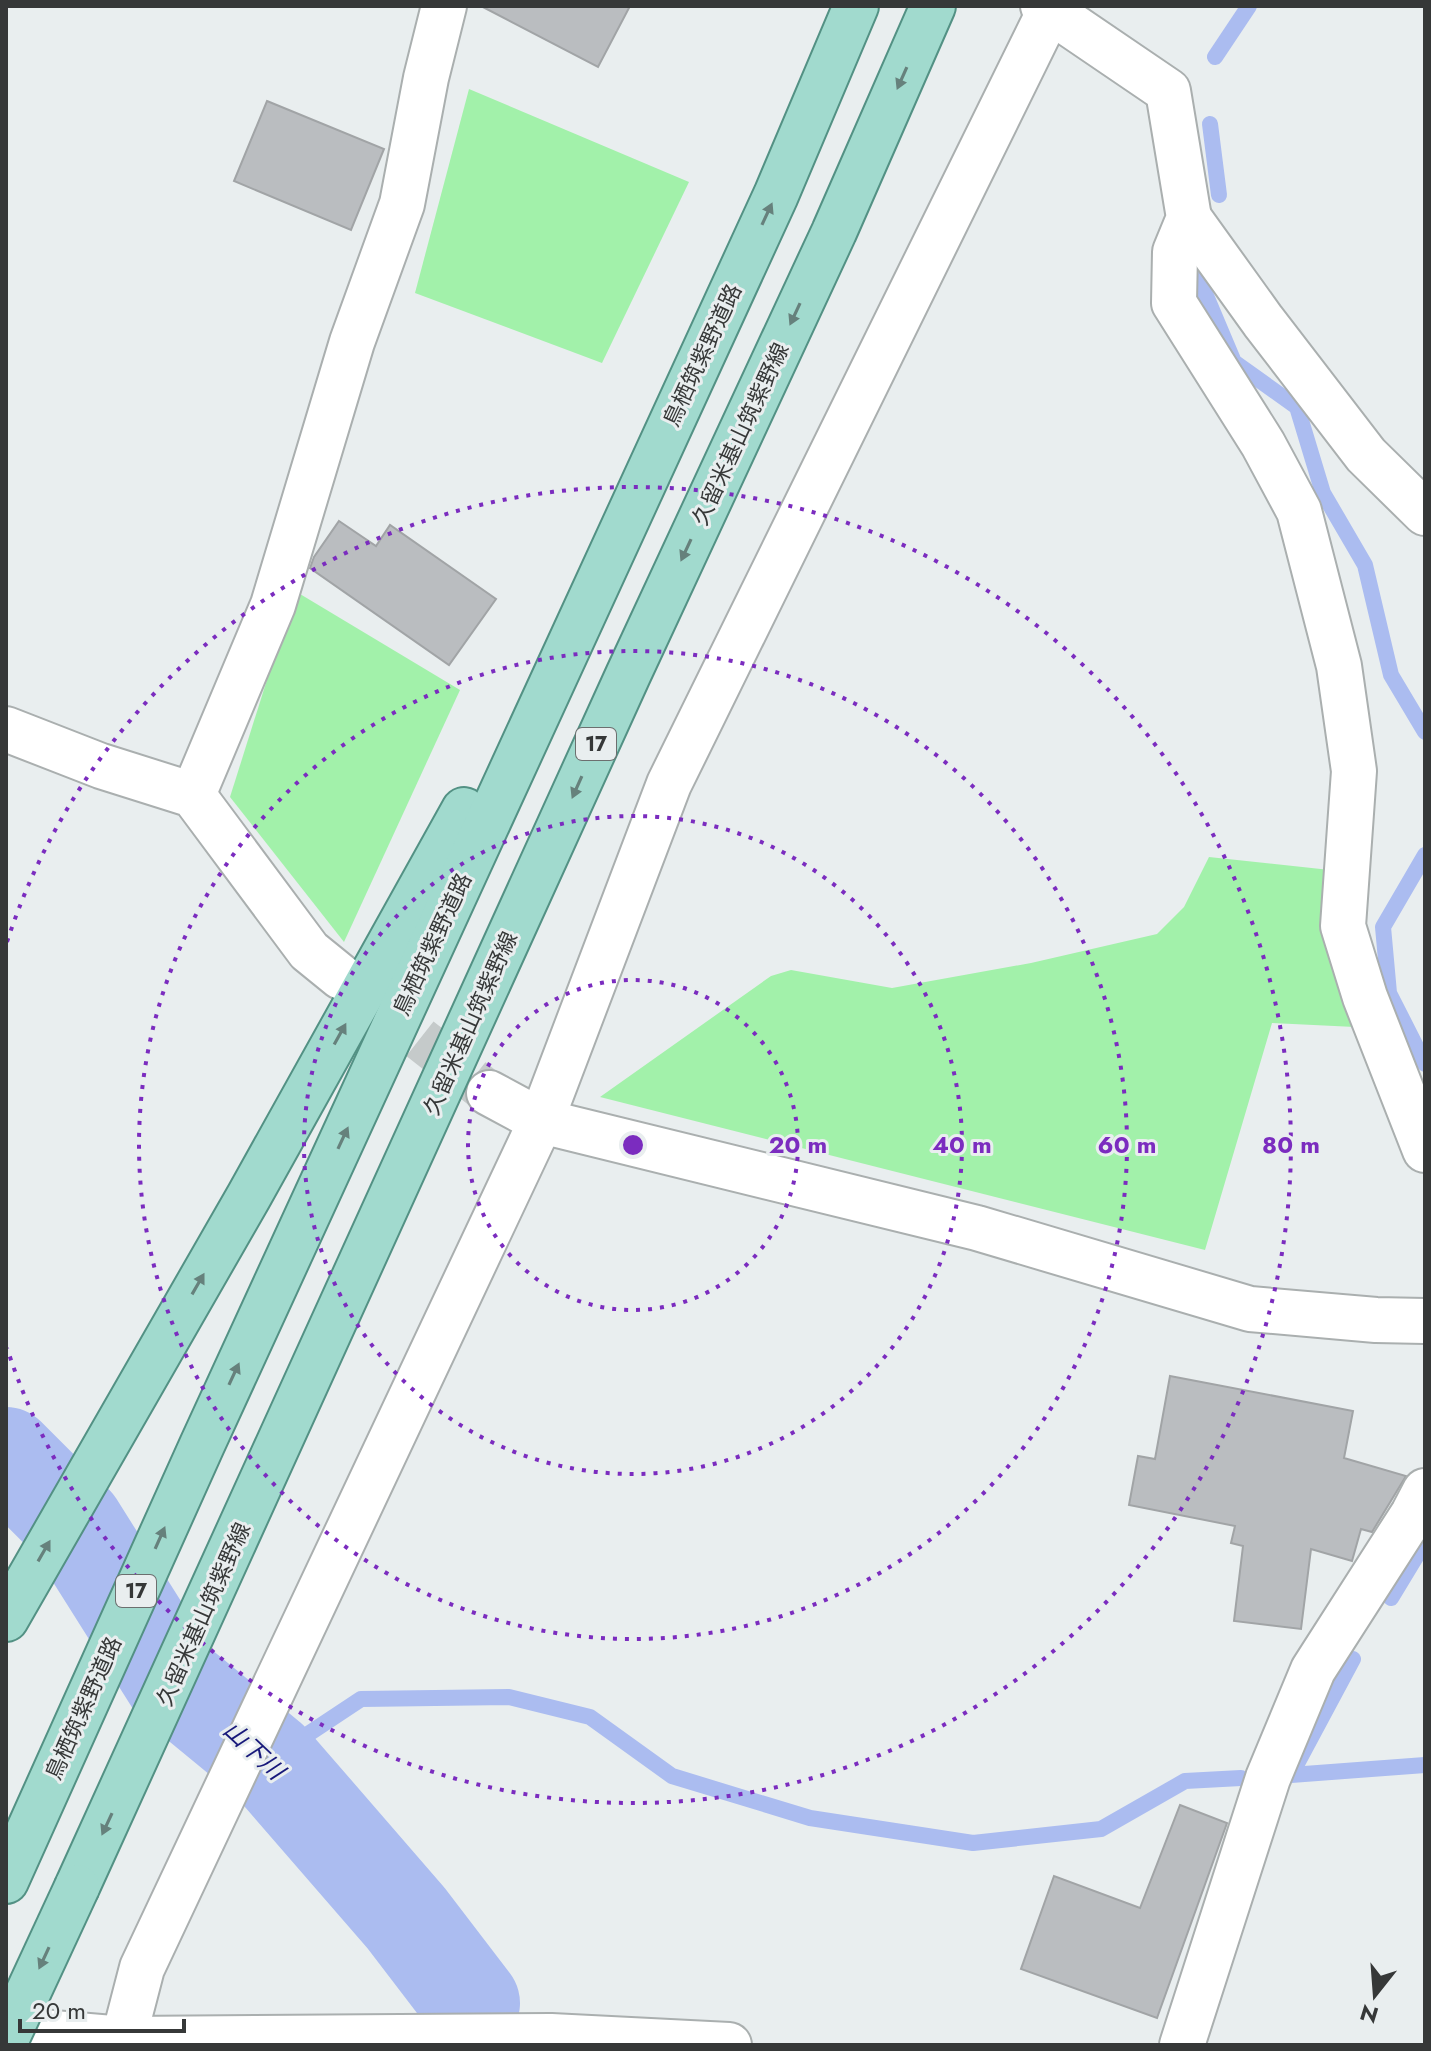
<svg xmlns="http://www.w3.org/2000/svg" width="1431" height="2051" font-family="Jost,'Noto Sans JP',sans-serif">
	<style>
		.green { fill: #a2f1aa }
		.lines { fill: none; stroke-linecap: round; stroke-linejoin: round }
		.stream { stroke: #abbcf0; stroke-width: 16 }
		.river { stroke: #abbcf0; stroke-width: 98 }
		.building { fill: #babdc0; stroke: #a1a4a6; stroke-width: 2 }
		.minor-tunnel { stroke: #c5caca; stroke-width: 44; stroke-dasharray: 44 22; stroke-linecap: butt }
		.minor-casing { stroke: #aaafaf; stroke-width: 48 }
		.tertiary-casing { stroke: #aaafaf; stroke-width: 48 }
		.primary-casing { stroke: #539184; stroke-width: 48 }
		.minor { stroke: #fff; stroke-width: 44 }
		.tertiary { stroke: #fff; stroke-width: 44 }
		.primary { stroke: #a1dace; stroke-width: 44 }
		.primary-bridge-casing { stroke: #539184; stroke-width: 48; stroke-linecap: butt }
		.primary-bridge { stroke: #a1dace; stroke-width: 44 }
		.oneway { fill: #66817c }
		.ring { fill: none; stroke: #7b2cbf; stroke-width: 4; stroke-dasharray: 4 8 }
		.labels { text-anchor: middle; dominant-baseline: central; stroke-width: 6; stroke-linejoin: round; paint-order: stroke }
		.shield { fill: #e9eeef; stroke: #6c6f6f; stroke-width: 2 }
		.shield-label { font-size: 20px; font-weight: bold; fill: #363838 }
		.street-label { font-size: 22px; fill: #363838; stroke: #e9eeef }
		.water-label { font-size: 24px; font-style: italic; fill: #17187a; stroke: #e9eeef }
		.centre { fill: #7b2cbf; stroke: #e9eeef; stroke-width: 4 }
		.ring-label { font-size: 24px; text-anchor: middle; font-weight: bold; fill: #7b2cbf; stroke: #e9eeef; stroke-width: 6; stroke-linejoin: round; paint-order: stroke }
	</style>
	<rect width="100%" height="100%" fill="#e9eeef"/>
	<g class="green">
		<path d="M469,89L689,182L602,363L415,293Z"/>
		<path d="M295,591L460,690L344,942L230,797Z"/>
		<path d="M1209,857L1330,870L1355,1027L1272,1023L1205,1250L600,1097L771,976L791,970L892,988L1031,963L1157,934L1184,907Z"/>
	</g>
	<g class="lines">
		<g class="stream">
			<path d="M1215,57L1249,6"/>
			<path d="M1210,124L1219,195"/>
			<path d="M1199,279L1234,362L1297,407L1323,493L1365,565L1391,675L1425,732"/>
			<path d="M1425,855L1383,927L1389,993L1425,1064"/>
			<path d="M1391,1598L1425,1542"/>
			<path d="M269,1760L361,1699L509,1697L590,1717L672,1776L810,1818L973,1843L1101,1829L1185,1781L1241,1778"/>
			<path d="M1292,1773L1353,1659"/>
			<path d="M1291,1775L1425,1765"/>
			<path d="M471,2003L494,2031"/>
		</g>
		<path class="river" d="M6,1456L75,1525L174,1682L269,1760L406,1918L471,2003"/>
	</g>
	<g class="building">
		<path d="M481,6H630L598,67Z"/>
		<path d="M267,101L384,149L351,230L234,181Z"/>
		<path d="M339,521L376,546L390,525L496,599L449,665L310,568L314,557Z"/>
		<path d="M1170,1376L1353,1411L1344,1458L1406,1476L1372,1532L1361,1529L1352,1561L1311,1549L1301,1629L1234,1621L1243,1546L1231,1543L1235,1526L1129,1505L1138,1456L1155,1459Z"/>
		<path d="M1180,1805L1227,1823L1157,2018L1021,1969L1054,1876L1140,1908Z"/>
	</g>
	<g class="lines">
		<path class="minor-tunnel" d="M368,998L489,1093"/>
		<defs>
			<g id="minor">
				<path d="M1043,6L1168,91L1189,218L1175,252L1174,303L1263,444L1299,511L1339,666L1354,771L1343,926L1365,997L1425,1150"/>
				<path d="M1189,218L1263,321L1366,455L1425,513"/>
				<path d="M6,729L101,766L193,795L309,951L341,977"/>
				<path d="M193,795L273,605L352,342L402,204L426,78L444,6"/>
				<path d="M489,1093L541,1121L977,1228L1250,1309L1376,1320L1425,1321"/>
				<path d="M122,2045L142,1968L541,1121L669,784L1052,6"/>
				<path d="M1182,2045L1268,1778L1313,1670L1413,1514L1425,1491"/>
			</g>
			<path id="tertiary" d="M6,2029L124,2039L551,2036L729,2045"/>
			<g id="primary">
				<path d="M6,1619L249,1196L464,810"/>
				<path d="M6,1881L202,1445L776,195L856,6"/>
				<path d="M77,1887L628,675L834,232L933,6"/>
			</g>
		</defs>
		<use href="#minor" class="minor-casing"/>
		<use href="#tertiary" class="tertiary-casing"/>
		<use href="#primary" class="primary-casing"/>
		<use href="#minor" class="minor"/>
		<use href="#tertiary" class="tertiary"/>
		<use href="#primary" class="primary"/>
		<defs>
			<path id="primary-bridge" d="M6,2040L77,1887"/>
		</defs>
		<use href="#primary-bridge" class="primary-bridge-casing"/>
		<use href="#primary-bridge" class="primary-bridge"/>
	</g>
	<defs><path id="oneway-solid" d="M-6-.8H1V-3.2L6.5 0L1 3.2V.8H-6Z" transform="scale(2)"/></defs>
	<g class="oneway">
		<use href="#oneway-solid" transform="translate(902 78) rotate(114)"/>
		<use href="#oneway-solid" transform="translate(767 214) rotate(-65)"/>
		<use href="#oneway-solid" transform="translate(795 314) rotate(115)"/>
		<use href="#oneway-solid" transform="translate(686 550) rotate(115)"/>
		<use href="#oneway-solid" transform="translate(577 787) rotate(114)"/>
		<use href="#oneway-solid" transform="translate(340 1034) rotate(-61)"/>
		<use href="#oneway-solid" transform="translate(343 1138) rotate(-65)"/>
		<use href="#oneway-solid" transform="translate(198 1284) rotate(-60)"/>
		<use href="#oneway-solid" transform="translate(234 1374) rotate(-65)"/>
		<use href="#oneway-solid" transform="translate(160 1538) rotate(-66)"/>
		<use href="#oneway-solid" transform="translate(44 1551) rotate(-60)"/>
		<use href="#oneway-solid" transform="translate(107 1824) rotate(115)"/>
		<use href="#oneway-solid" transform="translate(44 1958) rotate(115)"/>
	</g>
	<g class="ring">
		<circle cx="633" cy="1145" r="165"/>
		<circle cx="633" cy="1145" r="329"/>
		<circle cx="633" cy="1145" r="494"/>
		<path d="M7 942A658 658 0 1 1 7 1348"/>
	</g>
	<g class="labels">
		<g class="shield">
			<rect x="576" y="728" width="40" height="32" rx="6"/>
			<rect x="116" y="1575" width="40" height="32" rx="6"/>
		</g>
		<g class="shield-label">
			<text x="596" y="744">17</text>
			<text x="136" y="1591">17</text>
		</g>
		<g class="street-label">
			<text transform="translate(702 355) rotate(-65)">鳥栖筑紫野道路</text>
			<text transform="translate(740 434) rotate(-65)">久留米基山筑紫野線</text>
			<text transform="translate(432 944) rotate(-65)">鳥栖筑紫野道路</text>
			<text transform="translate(470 1023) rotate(-66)">久留米基山筑紫野線</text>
			<text transform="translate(203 1614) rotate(-66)">久留米基山筑紫野線</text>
			<text transform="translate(83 1708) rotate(-66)">鳥栖筑紫野道路</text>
		</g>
		<g class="water-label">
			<text transform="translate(254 1750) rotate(43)">山下川</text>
		</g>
	</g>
	<circle cx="633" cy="1145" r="12" class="centre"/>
	<g class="ring-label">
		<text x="798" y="1153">20 m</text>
		<text x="962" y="1153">40 m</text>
		<text x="1127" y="1153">60 m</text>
		<text x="1291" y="1153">80 m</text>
	</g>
	<rect width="1431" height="2051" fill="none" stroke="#363838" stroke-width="16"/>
	<g transform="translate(1375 1995) rotate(197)" stroke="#e9eeef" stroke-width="6" paint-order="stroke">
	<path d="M0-6L14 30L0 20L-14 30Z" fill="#363838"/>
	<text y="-12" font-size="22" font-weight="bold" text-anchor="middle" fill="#363838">N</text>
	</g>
	<path d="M20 2019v12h164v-12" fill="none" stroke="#363838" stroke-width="4"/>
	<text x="32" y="2019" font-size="24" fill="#363838" stroke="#e9eeef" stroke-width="6" paint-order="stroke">20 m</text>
</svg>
